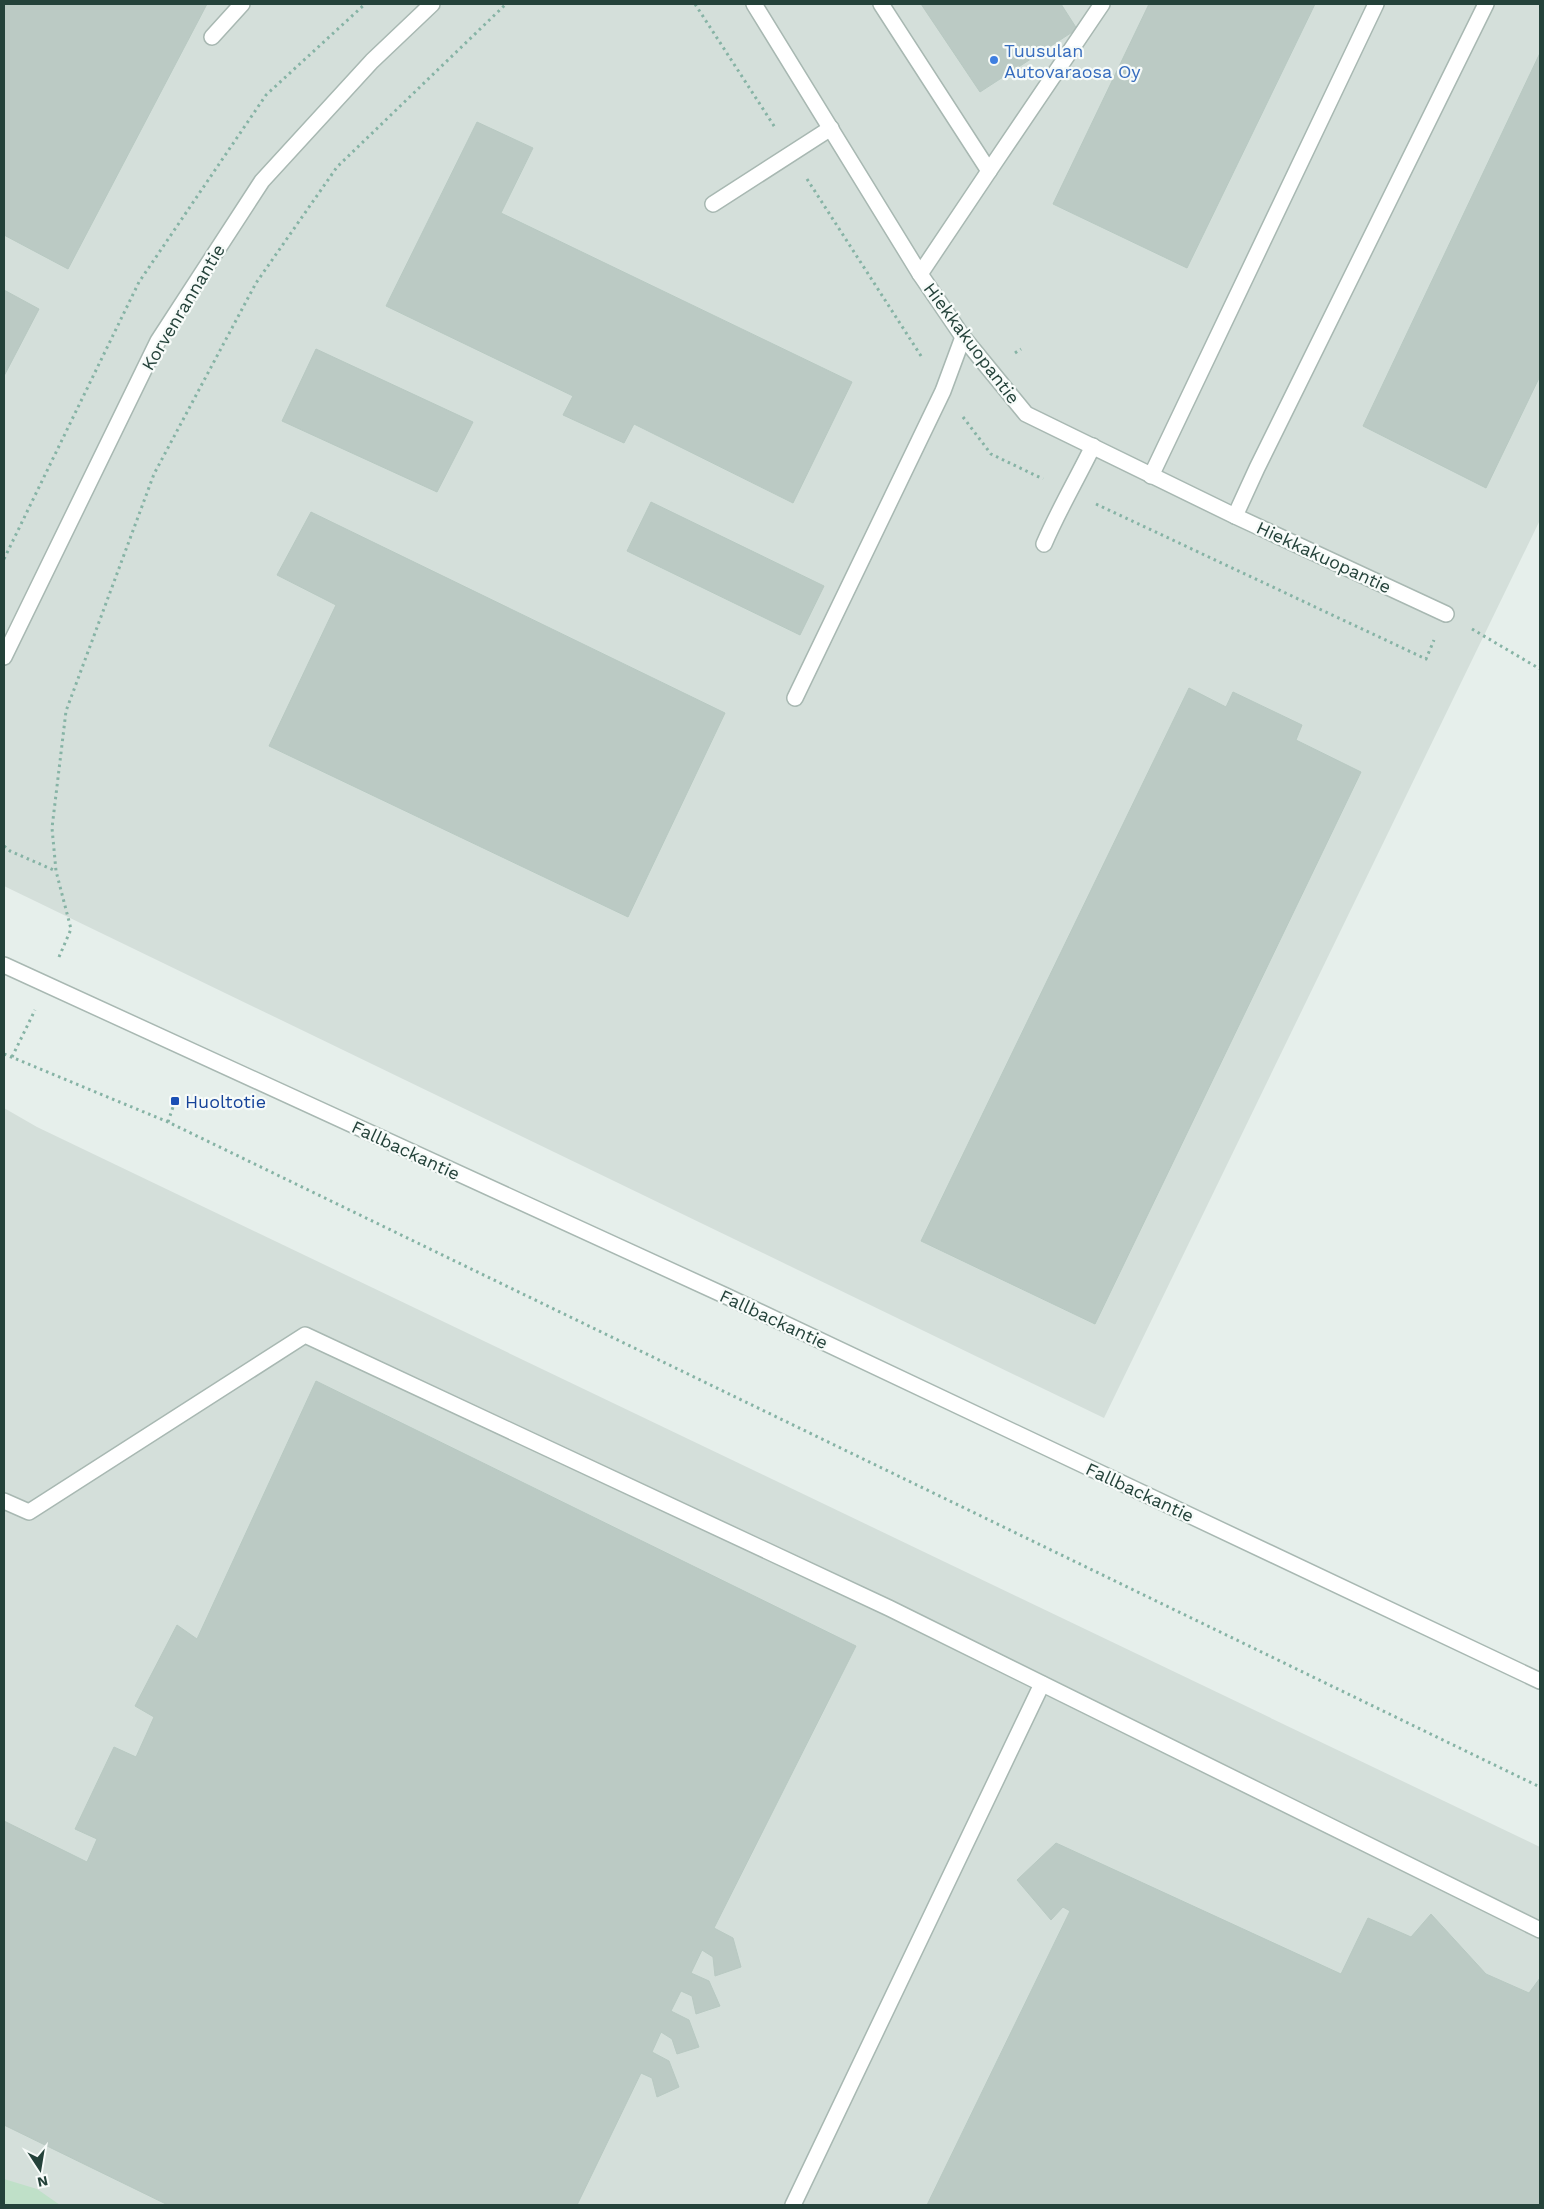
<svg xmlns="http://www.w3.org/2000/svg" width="1544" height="2209" font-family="'Work Sans',sans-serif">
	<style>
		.built { fill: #d4dfda }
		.green { fill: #bfe0c8 }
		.building { fill: #bbcac4; stroke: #b8c9c2 }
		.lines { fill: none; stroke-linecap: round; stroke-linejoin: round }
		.service-casing { stroke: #a8b8b2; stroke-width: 18 }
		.minor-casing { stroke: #a8b8b2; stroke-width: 18 }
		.tertiary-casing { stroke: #a8b8b2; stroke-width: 18 }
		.path { stroke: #86b3a5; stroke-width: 3; stroke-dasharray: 2.5 4; stroke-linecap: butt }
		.service { stroke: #fff; stroke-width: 15 }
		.minor { stroke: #fff; stroke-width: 15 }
		.tertiary { stroke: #fff; stroke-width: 15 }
		.shop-dot { fill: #3f7fe0; stroke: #f7fbf9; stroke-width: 2 }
		.transit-dot { fill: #1a4fb4; stroke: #f7fbf9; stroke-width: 2 }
		.labels { text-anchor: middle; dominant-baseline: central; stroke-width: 4.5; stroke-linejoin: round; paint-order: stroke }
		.shop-label { font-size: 18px; fill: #366cbe; stroke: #f7fbf9; text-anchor: start }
		.street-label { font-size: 18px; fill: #24423a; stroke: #f7fbf9 }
		.transit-label { font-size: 18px; fill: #164399; stroke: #f7fbf9; text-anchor: start }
	</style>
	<rect width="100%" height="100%" fill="#e6efeb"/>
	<g class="built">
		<path d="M4,4H1540V520L1104,1418L4,886Z"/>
		<path d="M4,1108L37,1127L1540,1847V2205H4Z"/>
	</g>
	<path class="green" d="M4,2179L37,2189L60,2205H4Z"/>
	<g class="building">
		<path d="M4,4H207L68,269L4,235Z"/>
		<path d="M921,4H1061L1077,29L980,92Z"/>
		<path d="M1149,4H1315L1187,268L1053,204Z"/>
		<path d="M1540,53V376L1486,488L1363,426Z"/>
		<path d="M477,122L533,148L501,213L852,382L793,503L634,424L624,443L563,415L573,396L386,306Z"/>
		<path d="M4,290L39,309L4,376Z"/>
		<path d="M316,349L473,422L437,492L282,421Z"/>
		<path d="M651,502L824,586L800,635L627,551Z"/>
		<path d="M311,512L725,713L628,917L269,746L336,605L277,575Z"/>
		<path d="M1189,688L1226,707L1233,692L1302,725L1296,740L1361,772L1095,1324L921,1241Z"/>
		<path d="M316,1381L856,1646L714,1928L733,1938L741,1967L715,1976L713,1957L702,1950L691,1973L709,1981L720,2006L696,2014L692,1996L681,1991L671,2011L689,2020L699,2047L677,2054L672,2039L661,2032L652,2052L669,2061L679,2087L657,2097L652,2078L641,2073L577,2205H168L4,2125V1821L87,1862L97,1839L75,1829L114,1747L136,1757L154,1717L135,1706L177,1625L197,1639Z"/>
		<path d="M1056,1843L1341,1974L1368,1918L1411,1937L1431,1914L1486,1974L1529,1993L1540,1978V2205H927L1070,1911L1063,1907L1051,1920L1017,1880Z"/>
	</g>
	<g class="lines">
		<defs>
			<g id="service">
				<path d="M881,4L989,171L920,274"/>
				<path d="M212,37L242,4"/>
				<path d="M989,171L1102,4"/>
				<path d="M713,204L831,128"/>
				<path d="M1151,476L1376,4"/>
				<path d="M1235,516L1257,468L1486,4"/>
				<path d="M1044,544C1058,511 1077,479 1093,446"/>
				<path d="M795,698L943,391L963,337"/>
				<path d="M4,1501L29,1512L305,1335L889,1608L1540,1930"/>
				<path d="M793,2205L1042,1684"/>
			</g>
			<g id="minor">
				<path d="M754,4L920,274L963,337L1026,414L1235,516L1446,614"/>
				<path d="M4,657L158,341L262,181L372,61L432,4"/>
			</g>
			<path id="tertiary" d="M4,965L726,1296L1540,1681"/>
		</defs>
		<use href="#service" class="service-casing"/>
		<use href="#minor" class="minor-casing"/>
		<use href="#tertiary" class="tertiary-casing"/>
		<g class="path">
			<path d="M695,4L776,129"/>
			<path d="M807,179L923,359"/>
			<path d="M1015,353L1021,349"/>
			<path d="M963,417L991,454L1043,479"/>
			<path d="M1096,504L1426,659L1434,640"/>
			<path d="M4,559L139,282L266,95L365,4"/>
			<path d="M1472,629L1540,669"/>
			<path d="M4,846L10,851L56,871"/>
			<path d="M59,957L71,929L56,871L52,828L66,711L154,474L256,283L337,167L506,4"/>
			<path d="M4,1054L168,1122L1540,1787"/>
			<path d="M12,1057L35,1010"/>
			<path d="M168,1122L175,1101"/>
		</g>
		<use href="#service" class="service"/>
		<use href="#minor" class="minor"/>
		<use href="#tertiary" class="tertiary"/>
	</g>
	<circle class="shop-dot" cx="994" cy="60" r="5"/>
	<rect class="transit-dot" x="170" y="1096" width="10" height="10" rx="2.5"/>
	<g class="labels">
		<g class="shop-label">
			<text x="1004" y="50">Tuusulan<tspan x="1004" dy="21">Autovaraosa Oy</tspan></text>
		</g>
		<g class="street-label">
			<text transform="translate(183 307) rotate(-59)">Korvenrannantie</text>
			<text transform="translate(972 343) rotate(53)">Hiekkakuopantie</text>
			<text transform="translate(1324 557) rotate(25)">Hiekkakuopantie</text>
			<text transform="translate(406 1150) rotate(25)">Fallbackantie</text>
			<text transform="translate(774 1319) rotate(25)">Fallbackantie</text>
			<text transform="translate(1140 1492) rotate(25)">Fallbackantie</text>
		</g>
		<g class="transit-label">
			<text x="185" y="1101">Huoltotie</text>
		</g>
	</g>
	<rect width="1544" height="2209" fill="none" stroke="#24423a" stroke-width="10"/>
	<g transform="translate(40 2169) rotate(168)" stroke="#f7fbf9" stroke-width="4" paint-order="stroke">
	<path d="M0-4L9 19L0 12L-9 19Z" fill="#24423a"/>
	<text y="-8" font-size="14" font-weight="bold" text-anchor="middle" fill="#24423a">N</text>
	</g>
</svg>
